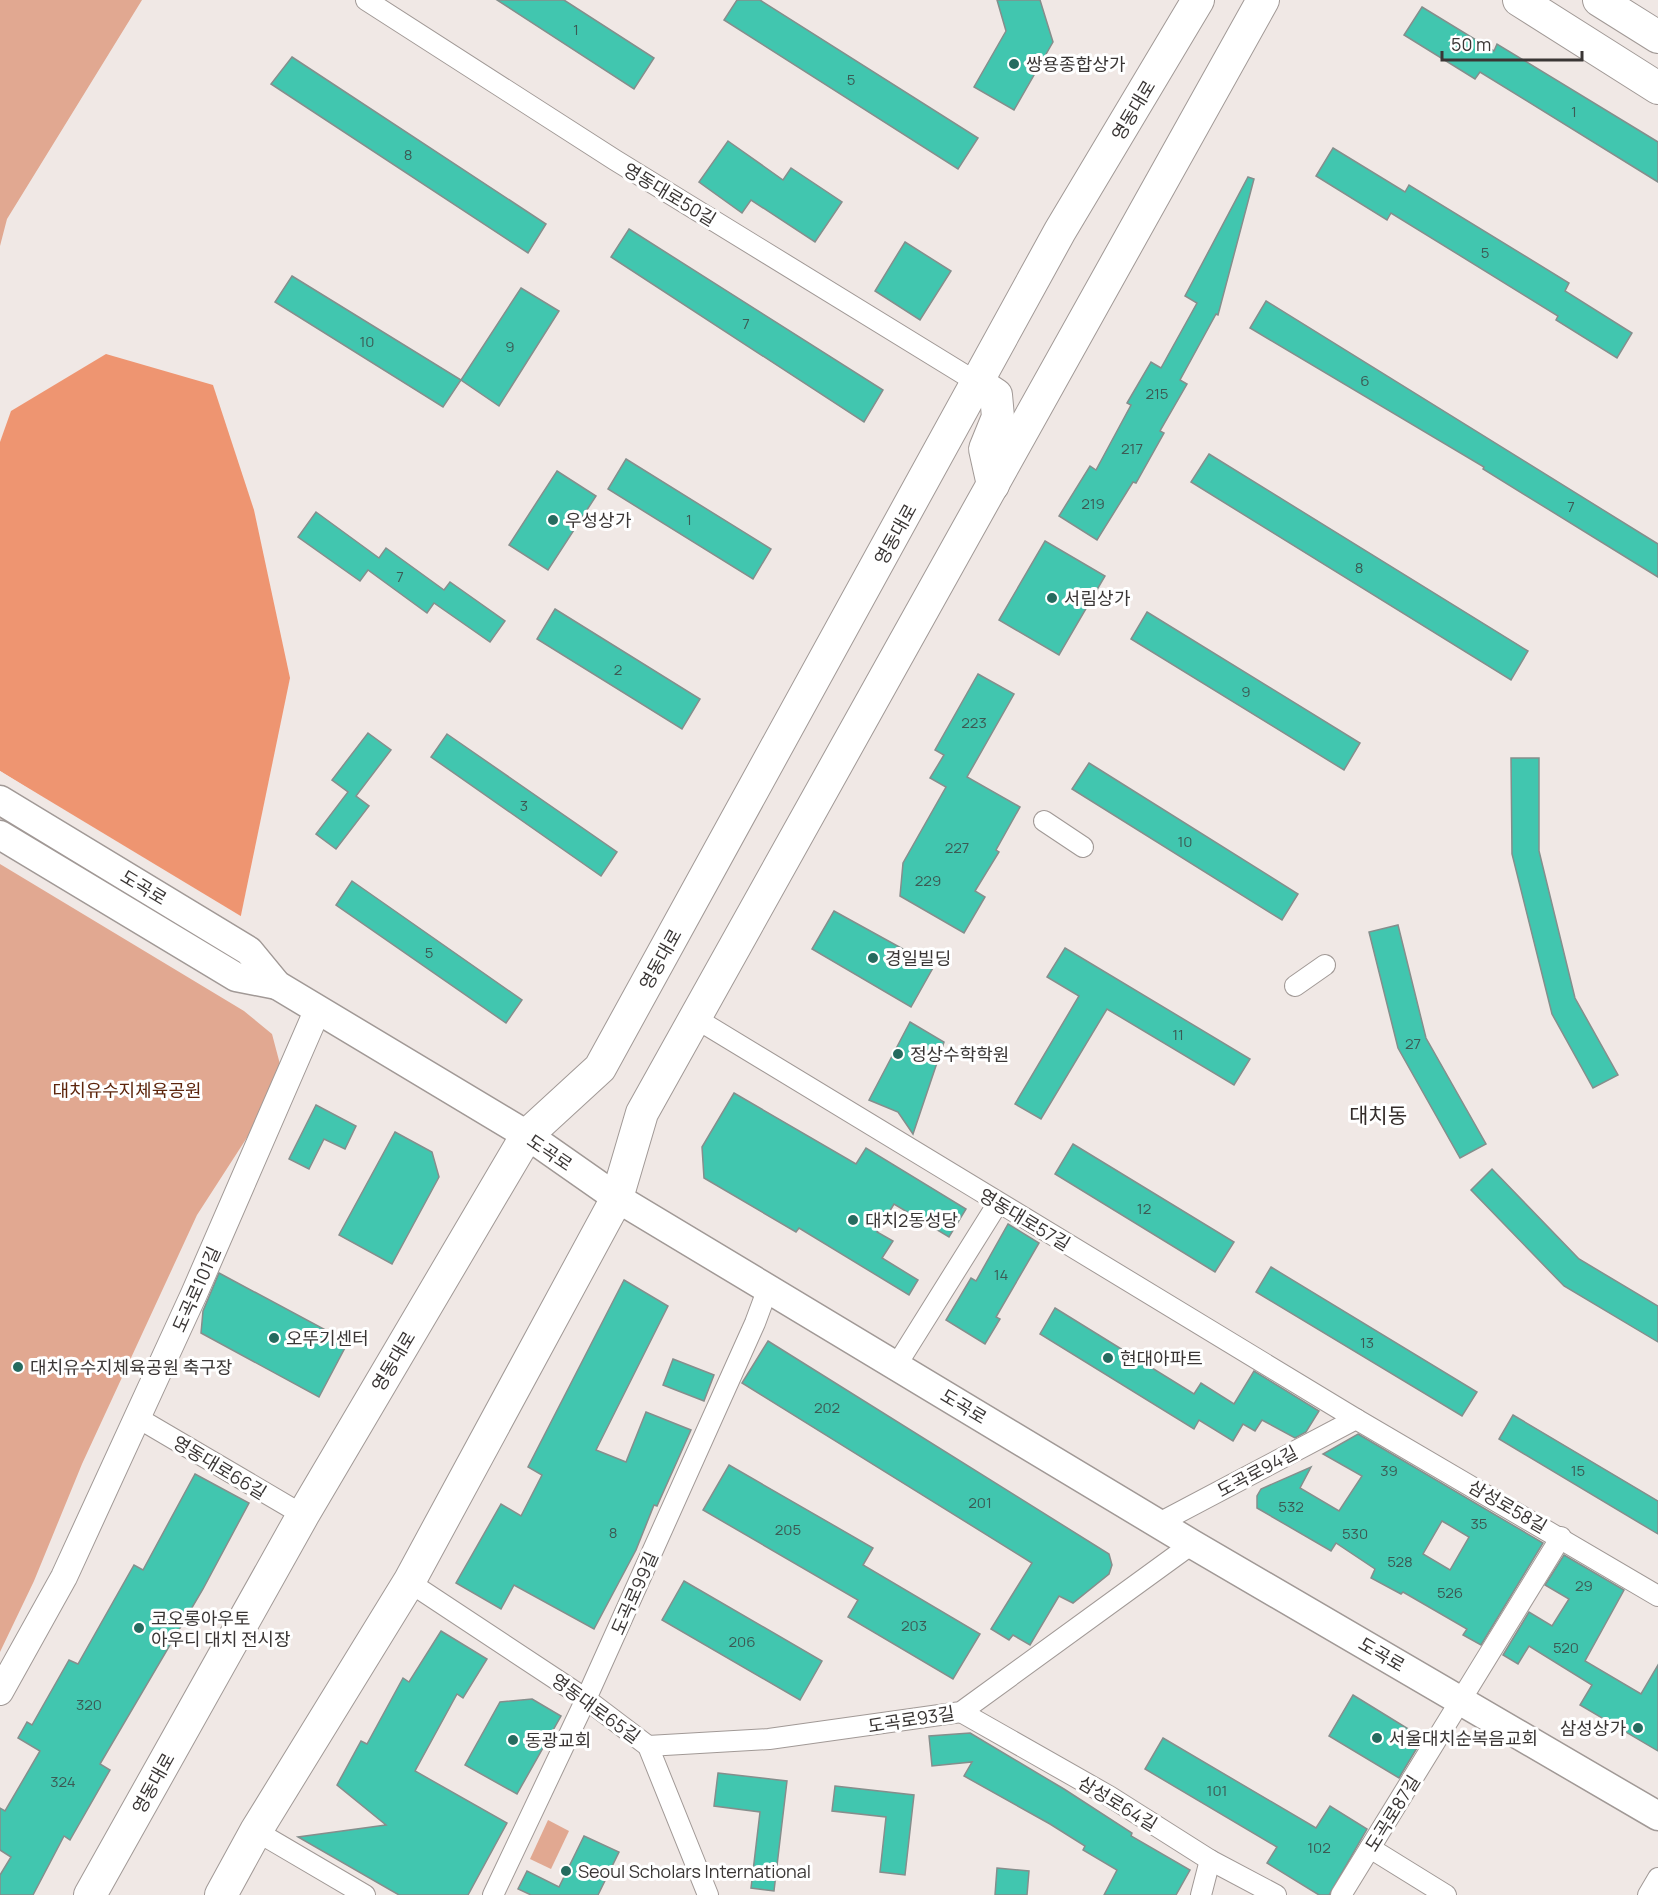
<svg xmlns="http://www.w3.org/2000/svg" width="1658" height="1895" font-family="Manrope,'Noto Sans KR',sans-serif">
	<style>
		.green { fill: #e1a891 }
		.water { fill: #ee9571 }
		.pier { fill: #f0e8e5 }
		.building { fill: #41c6af; stroke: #858e8c; stroke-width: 1.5; fill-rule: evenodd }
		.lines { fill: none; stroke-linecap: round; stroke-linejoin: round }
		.minor-casing { stroke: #a19996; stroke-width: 22 }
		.tertiary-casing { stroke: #a19996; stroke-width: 28 }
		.secondary-casing { stroke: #a19996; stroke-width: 31 }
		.primary-casing { stroke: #a19996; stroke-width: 34 }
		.minor { stroke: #fff; stroke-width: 20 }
		.tertiary { stroke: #fff; stroke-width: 26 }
		.secondary { stroke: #fff; stroke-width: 28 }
		.primary { stroke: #fff; stroke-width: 32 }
		.poi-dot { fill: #256b5f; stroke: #fff; stroke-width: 2 }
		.labels { text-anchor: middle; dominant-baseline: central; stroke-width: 6; stroke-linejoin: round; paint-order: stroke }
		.number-label { font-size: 15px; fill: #3c5a54 }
		.poi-label { font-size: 18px; fill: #3a3635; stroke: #fff; text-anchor: start }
		.street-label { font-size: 18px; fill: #3a3635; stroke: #fff }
		.park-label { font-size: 18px; fill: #5c240b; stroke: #fff }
		.quarter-label { font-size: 21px; fill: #332c2a; stroke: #fff }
	</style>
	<rect width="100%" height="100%" fill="#f0e8e5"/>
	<g class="green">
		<path d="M0,0H142L7,219L0,246Z"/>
		<path d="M0,864L244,1011L272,1034L281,1068L248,1136L197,1215L82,1464L34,1581L0,1652Z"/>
		<path d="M548,1820L569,1831L551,1869L530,1859Z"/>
	</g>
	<path class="water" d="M106,354L213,385L254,510L290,678L240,920L0,771V442L11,411Z"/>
	<path class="pier" d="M0,771L244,918L243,922L238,923L0,775Z"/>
	<g class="building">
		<path d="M497,0H564L654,58L634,89Z"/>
		<path d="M737,0H760L978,138L958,169L724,20Z"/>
		<path d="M997,0H1040L1053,42L1014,110L974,87L1006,31Z"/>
		<path d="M1422,7L1494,51L1497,44L1658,142V182L1480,72L1475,79L1404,35Z"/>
		<path d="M292,57L546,224L528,253L271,84Z"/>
		<path d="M728,141L783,180L791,168L842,202L815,242L751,200L742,213L699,182Z"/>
		<path d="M1333,148L1405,192L1409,185L1569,283L1565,291L1632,333L1617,358L1556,320L1558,316L1391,213L1387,220L1316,176Z"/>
		<path d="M1248,177L1254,179L1218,315L1216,314L1180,380L1187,384L1160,431L1164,433L1136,483L1133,482L1097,540L1059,516L1090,466L1096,470L1131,405L1127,403L1151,362L1161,368L1197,303L1185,296Z"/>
		<path d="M629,229L883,390L864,422L611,257Z"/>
		<path d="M905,242L951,271L920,320L875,291Z"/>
		<path d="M292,276L461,380L443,407L275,302Z"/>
		<path d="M521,288L559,311L499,406L461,380Z"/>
		<path d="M1266,301L1658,544V577L1483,469L1484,467L1250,328Z"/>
		<path d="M1209,454L1528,651L1511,680L1191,482Z"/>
		<path d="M626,459L771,549L753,579L608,489Z"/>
		<path d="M557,471L596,496L548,570L509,545Z"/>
		<path d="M316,512L379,558L386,548L444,590L450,582L505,621L490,642L434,603L427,613L368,570L360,581L298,537Z"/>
		<path d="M1045,541L1105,576L1059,655L999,620Z"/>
		<path d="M555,609L700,699L682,729L537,639Z"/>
		<path d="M1147,612L1360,743L1344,770L1131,639Z"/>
		<path d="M978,674L1014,694L967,777L1020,807L996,850L999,852L975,891L985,897L964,933L900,896L903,863L946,787L930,778L944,755L935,750Z"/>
		<path d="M368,733L391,750L356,796L369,806L336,849L316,834L348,792L332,780Z"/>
		<path d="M447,734L617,852L601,876L431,757Z"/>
		<path d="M1511,758H1539V851L1575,998L1618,1075L1593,1088L1552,1014L1512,854Z"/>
		<path d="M1089,763L1298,894L1282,920L1072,789Z"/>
		<path d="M352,881L522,1000L506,1023L336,905Z"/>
		<path d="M834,911L934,966L911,1007L812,949Z"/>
		<path d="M1398,925L1426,1038L1486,1144L1460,1158L1398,1048L1369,932Z"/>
		<path d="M1065,948L1250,1059L1234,1085L1107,1009L1041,1119L1015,1104L1079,996L1047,977Z"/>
		<path d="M910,1022L944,1042L913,1134L898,1112L869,1100Z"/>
		<path d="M734,1093L856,1164L866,1148L966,1209L949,1237L894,1204L877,1232L893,1241L882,1258L918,1280L909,1295L799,1228L796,1232L704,1178L702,1147Z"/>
		<path d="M316,1105L356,1126L345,1149L324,1139L309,1169L289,1159Z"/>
		<path d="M395,1132L432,1152L439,1177L392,1264L339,1235Z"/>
		<path d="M1073,1144L1234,1242L1215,1272L1055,1174Z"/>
		<path d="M1492,1169L1579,1259L1658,1306V1342L1564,1286L1471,1190Z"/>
		<path d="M1008,1224L1039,1243L996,1317L1000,1319L985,1344L946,1320L971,1278L976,1281Z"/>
		<path d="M1271,1267L1477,1392L1462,1416L1256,1292Z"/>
		<path d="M219,1273L348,1342L319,1397L201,1333L203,1311Z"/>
		<path d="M624,1280L668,1306L596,1450L626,1462L646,1412L691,1430L657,1506L654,1505L636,1550L594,1629L514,1585L501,1609L456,1583L501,1504L521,1516L542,1475L528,1467Z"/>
		<path d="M1055,1308L1194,1394L1201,1383L1234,1404L1254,1371L1319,1411L1306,1432L1295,1438L1262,1420L1255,1431L1243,1424L1233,1441L1199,1420L1194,1429L1040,1334Z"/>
		<path d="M768,1341L1109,1554L1112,1565L1109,1574L1073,1603L1059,1596L1030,1645L1013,1635L1009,1640L991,1629L1032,1563L742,1383Z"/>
		<path d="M673,1359L714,1375L704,1401L663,1385Z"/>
		<path d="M1513,1415L1658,1501V1534L1499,1439Z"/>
		<path d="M1358,1434L1543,1543L1481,1645L1463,1635L1467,1629L1403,1592L1401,1594L1371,1578L1375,1569L1336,1543L1331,1551L1257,1508V1496L1261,1489L1311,1467L1300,1488L1339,1511L1362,1476L1323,1454ZM1442,1521L1469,1537L1450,1570L1423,1554Z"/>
		<path d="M729,1465L873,1548L863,1565L980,1634L953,1679L848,1617L858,1600L703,1510Z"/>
		<path d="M195,1474L249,1503L203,1589L100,1764L110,1770L70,1840L64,1836L33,1895H0V1875L11,1857L0,1850V1808L5,1811L40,1751L18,1738L27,1722L32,1725L69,1660L78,1664L134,1565L143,1570Z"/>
		<path d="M1564,1555L1624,1590L1585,1661L1641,1694L1658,1665V1751L1580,1705L1592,1685L1529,1646L1518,1664L1503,1655L1529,1612L1552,1626L1569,1599L1545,1585Z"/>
		<path d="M684,1581L822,1661L800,1700L662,1620Z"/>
		<path d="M441,1631L487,1659L463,1698L457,1694L415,1771L507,1823L468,1895H399L298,1837L386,1825L337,1785L361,1741L367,1744L403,1678L409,1682Z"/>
		<path d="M1353,1695L1423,1738L1399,1778L1329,1736Z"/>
		<path d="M532,1699L561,1716L517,1794L465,1765L500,1702Z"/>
		<path d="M970,1733L1064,1789L1132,1833L1131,1836L1190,1870L1176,1895H1104L1117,1870L1083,1850L1085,1846L1050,1824L964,1776L972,1762L932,1766L929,1736Z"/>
		<path d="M1163,1738L1316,1828L1330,1806L1367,1829L1329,1895H1319L1267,1863L1277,1847L1145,1769Z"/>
		<path d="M718,1773L787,1781L774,1891L751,1888L760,1812L714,1806Z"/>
		<path d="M835,1786L914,1795L905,1875L880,1872L886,1817L832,1811Z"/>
		<path d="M584,1836L619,1852L598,1895H531L518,1889L527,1871L559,1887Z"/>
		<path d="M997,1868L1029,1871L1027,1895H995Z"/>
	</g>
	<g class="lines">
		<defs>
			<g id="minor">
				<path d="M366,0L615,160L978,383"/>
				<path d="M1044,821L1083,847"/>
				<path d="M1295,986L1325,965"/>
				<path d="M695,1018L1356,1419L1658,1596"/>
				<path d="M896,1366L998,1203"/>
				<path d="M138,1418L303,1515"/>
				<path d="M1159,1523L1356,1419"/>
				<path d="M409,1582L586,1699L648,1746L708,1895"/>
				<path d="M961,1712L1109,1796L1210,1860L1276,1895"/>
				<path d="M648,1746L769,1739L961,1712L1192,1544"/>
				<path d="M256,1831L365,1895"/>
				<path d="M1370,1848L1446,1895"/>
				<path d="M493,1895L586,1699L755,1323L768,1288"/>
				<path d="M1201,1895L1210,1860"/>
				<path d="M1341,1895L1561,1537"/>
				<path d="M1648,1895L1658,1878"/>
			</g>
			<path id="tertiary" d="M0,1692L64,1577L194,1294L317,1011"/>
			<g id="secondary">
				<path d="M0,800L249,951L277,985L527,1135L617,1198L1192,1544L1658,1816"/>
				<path d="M0,835L236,977L277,985"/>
			</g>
			<g id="primary">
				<path d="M1519,0L1658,88"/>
				<path d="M1599,0L1658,37"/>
				<path d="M978,383L996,395L998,417L985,449L993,485"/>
				<path d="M90,1895L303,1515L527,1135L600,1068L1060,231L1198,0"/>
				<path d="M221,1895L256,1831L409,1582L617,1198L642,1113L1263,0"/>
			</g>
		</defs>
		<use href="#minor" class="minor-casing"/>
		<use href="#tertiary" class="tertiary-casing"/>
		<use href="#secondary" class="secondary-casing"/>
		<use href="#primary" class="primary-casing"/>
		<use href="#minor" class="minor"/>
		<use href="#tertiary" class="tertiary"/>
		<use href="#secondary" class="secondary"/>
		<use href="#primary" class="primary"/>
	</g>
	<g class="poi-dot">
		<circle cx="1014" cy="64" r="6"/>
		<circle cx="553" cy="520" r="6"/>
		<circle cx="1052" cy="598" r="6"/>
		<circle cx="873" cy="958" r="6"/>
		<circle cx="898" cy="1054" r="6"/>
		<circle cx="853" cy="1220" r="6"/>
		<circle cx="274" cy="1338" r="6"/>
		<circle cx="1108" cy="1358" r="6"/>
		<circle cx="18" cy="1367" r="6"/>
		<circle cx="139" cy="1628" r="6"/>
		<circle cx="1638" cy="1728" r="6"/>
		<circle cx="1377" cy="1738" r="6"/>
		<circle cx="513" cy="1740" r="6"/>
		<circle cx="566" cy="1871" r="6"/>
	</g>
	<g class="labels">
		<g class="number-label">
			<text x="576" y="29">1</text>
			<text x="851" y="79">5</text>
			<text x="1574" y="111">1</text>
			<text x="408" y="154">8</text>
			<text x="1485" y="252">5</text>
			<text x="746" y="323">7</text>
			<text x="367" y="341">10</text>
			<text x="510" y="346">9</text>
			<text x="1365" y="380">6</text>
			<text x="1157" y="393">215</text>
			<text x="1132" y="448">217</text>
			<text x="1093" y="503">219</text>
			<text x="1571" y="506">7</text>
			<text x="689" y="519">1</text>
			<text x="1359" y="567">8</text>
			<text x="400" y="576">7</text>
			<text x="618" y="669">2</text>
			<text x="1246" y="691">9</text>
			<text x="974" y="722">223</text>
			<text x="524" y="805">3</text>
			<text x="1185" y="841">10</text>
			<text x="957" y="847">227</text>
			<text x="928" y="880">229</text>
			<text x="429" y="952">5</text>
			<text x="1178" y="1034">11</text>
			<text x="1413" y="1043">27</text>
			<text x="1144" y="1208">12</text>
			<text x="1001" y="1274">14</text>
			<text x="1367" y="1342">13</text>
			<text x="827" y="1407">202</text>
			<text x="1389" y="1470">39</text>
			<text x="1578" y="1470">15</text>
			<text x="980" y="1502">201</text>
			<text x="1291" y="1506">532</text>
			<text x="1479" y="1523">35</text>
			<text x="788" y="1529">205</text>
			<text x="613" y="1532">8</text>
			<text x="1355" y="1533">530</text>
			<text x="1400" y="1561">528</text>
			<text x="1584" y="1585">29</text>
			<text x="1450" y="1592">526</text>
			<text x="914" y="1625">203</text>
			<text x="742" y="1641">206</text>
			<text x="1566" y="1647">520</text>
			<text x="89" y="1704">320</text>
			<text x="63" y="1781">324</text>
			<text x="1217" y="1790">101</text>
			<text x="1319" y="1847">102</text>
		</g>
		<g class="poi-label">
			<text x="1026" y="64">쌍용종합상가</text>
			<text x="565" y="520">우성상가</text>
			<text x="1064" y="598">서림상가</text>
			<text x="885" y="958">경일빌딩</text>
			<text x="910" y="1054">정상수학학원</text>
			<text x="865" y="1220">대치2동성당</text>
			<text x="286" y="1338">오뚜기센터</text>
			<text x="1120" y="1358">현대아파트</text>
			<text x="30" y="1367">대치유수지체육공원 축구장</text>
			<text x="151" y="1618">코오롱아우토<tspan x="151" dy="21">아우디 대치 전시장</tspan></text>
			<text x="1626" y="1728" text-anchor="end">삼성상가</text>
			<text x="1389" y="1738">서울대치순복음교회</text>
			<text x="525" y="1740">동광교회</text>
			<text x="578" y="1871">Seoul Scholars International</text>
		</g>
		<g class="street-label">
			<text transform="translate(1133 110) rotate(-59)">영동대로</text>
			<text transform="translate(670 194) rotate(31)">영동대로50길</text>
			<text transform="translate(895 534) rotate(-61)">영동대로</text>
			<text transform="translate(144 887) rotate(31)">도곡로</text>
			<text transform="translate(660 959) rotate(-61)">영동대로</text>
			<text transform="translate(550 1152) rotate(34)">도곡로</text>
			<text transform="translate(1025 1219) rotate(31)">영동대로57길</text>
			<text transform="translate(196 1289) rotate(-66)">도곡로101길</text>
			<text transform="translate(393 1361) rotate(-59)">영동대로</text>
			<text transform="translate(964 1406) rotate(31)">도곡로</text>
			<text transform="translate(220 1467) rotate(31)">영동대로66길</text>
			<text transform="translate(1257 1471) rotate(-28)">도곡로94길</text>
			<text transform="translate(1508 1506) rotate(30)">삼성로58길</text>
			<text transform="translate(634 1593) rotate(-66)">도곡로99길</text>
			<text transform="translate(1382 1654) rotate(30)">도곡로</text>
			<text transform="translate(596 1708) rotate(36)">영동대로65길</text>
			<text transform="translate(911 1719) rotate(-9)">도곡로93길</text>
			<text transform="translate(153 1783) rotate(-61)">영동대로</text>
			<text transform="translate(1118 1803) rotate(31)">삼성로64길</text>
			<text transform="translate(1392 1813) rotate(-58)">도곡로87길</text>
		</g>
		<g class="park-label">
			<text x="127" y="1090">대치유수지체육공원</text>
		</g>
		<g class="quarter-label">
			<text x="1378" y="1115">대치동</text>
		</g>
	</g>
	<path d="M1442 51v9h140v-9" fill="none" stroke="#3a3635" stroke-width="3"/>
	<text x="1451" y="51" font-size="18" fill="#3a3635" stroke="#ffffff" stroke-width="4.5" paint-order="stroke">50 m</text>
</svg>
